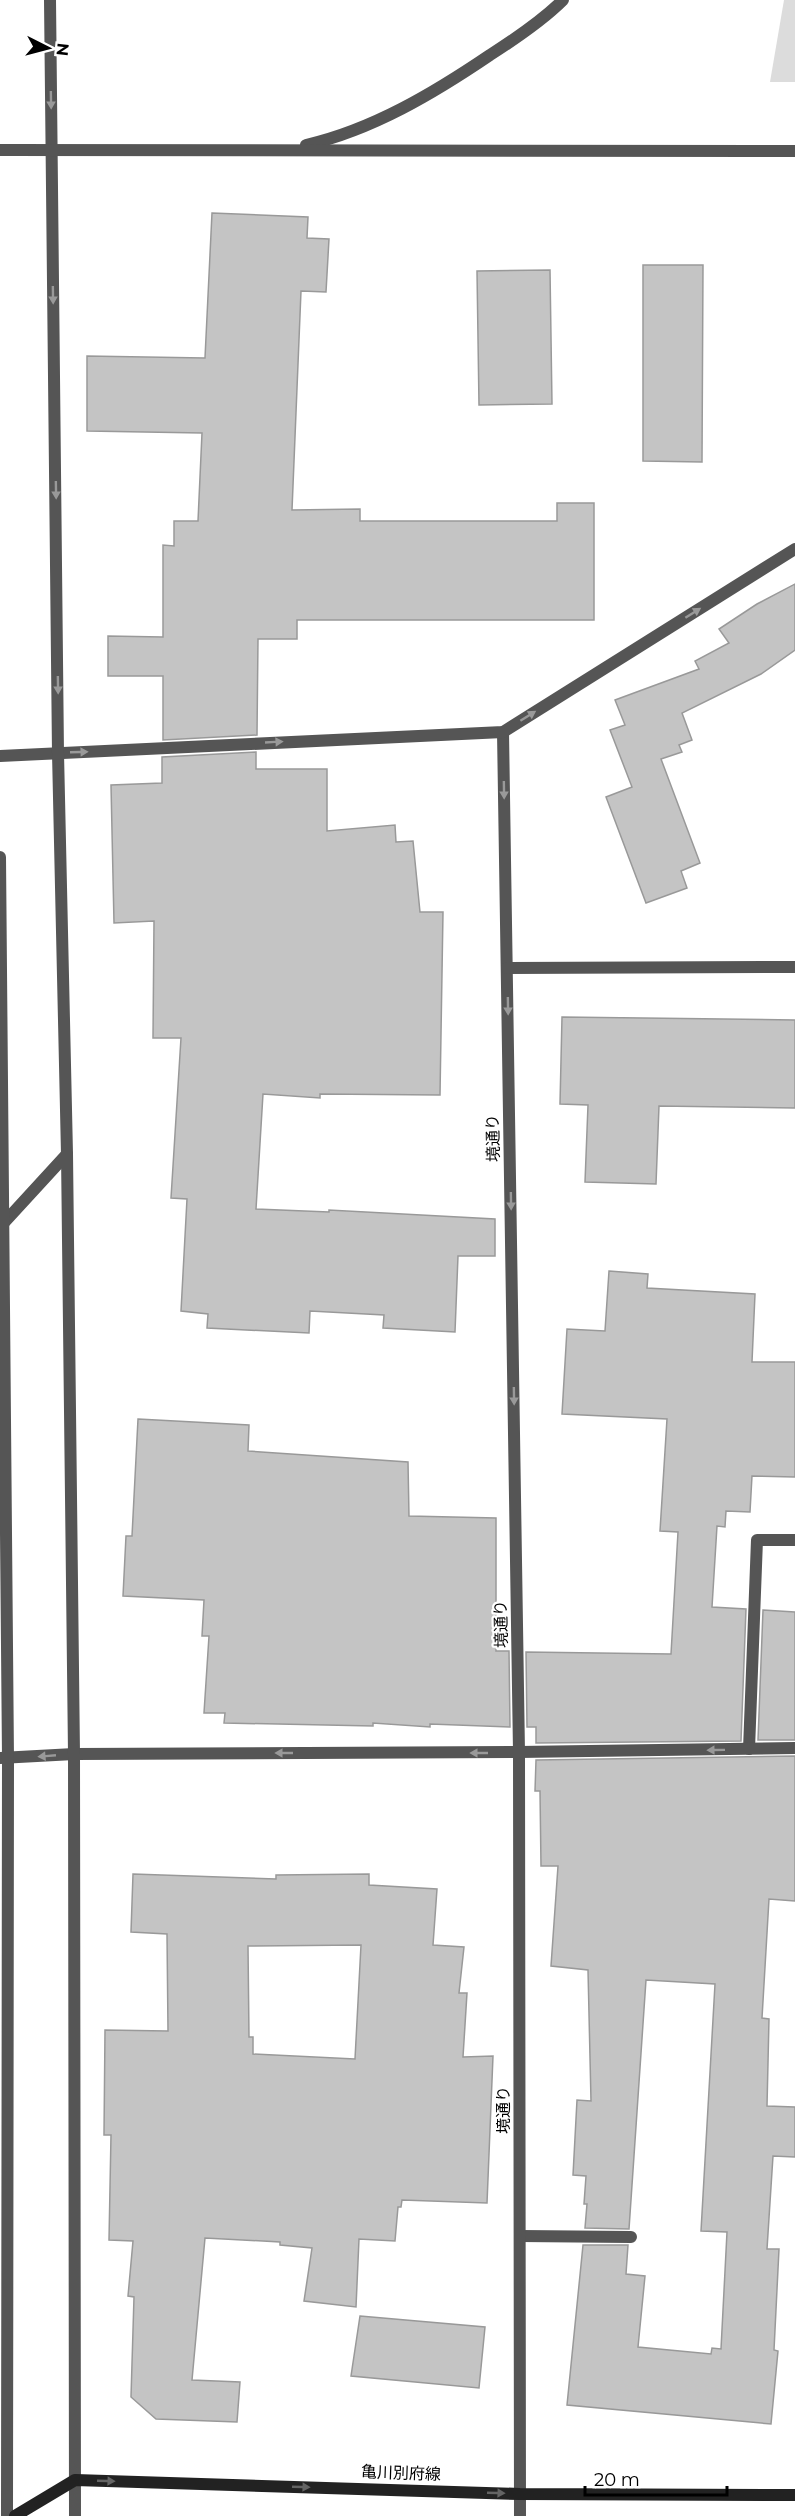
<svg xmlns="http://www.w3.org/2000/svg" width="795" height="2516" font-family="Montserrat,'Noto Sans JP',sans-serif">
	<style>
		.green { fill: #dcdcdc }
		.building { fill: #c4c4c4; stroke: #999; stroke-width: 1.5; fill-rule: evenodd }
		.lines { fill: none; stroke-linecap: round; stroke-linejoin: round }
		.service { stroke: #555; stroke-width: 12 }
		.minor { stroke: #555; stroke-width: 12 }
		.tertiary { stroke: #555; stroke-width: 12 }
		.secondary { stroke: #222; stroke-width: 12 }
		.oneway { fill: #999 }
		.oneway2 { fill: #646464 }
		.labels { text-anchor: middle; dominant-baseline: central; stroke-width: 4.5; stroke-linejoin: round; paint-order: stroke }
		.street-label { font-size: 16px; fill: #000; stroke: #fff }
	</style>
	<rect width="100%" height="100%" fill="#fff"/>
	<path class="green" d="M784,0H795V82H770Z"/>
	<g class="building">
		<path d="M212,213L308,217L307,238L329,239L326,292L301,291L292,510L360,509V521H557V503H594V620H297V639H258L257,735L163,740V676H108V636L163,637V545L174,546V521H198L202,433L87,431V356L205,358Z"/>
		<path d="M643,265H703L702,462L643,461Z"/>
		<path d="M550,270L552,404L479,405L477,271Z"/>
		<path d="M795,584V650L761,674L682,713L692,740L679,745L682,752L661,759L700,863L681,871L687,888L646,903L606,797L632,787L610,730L625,725L615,700L699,669L695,661L729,643L719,629L757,604Z"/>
		<path d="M256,752V769H327V831L395,825L396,842L413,841L420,912H443L440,1095L320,1094V1098L263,1094L256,1209L329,1212V1210L495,1219V1256H458L455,1332L383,1328L384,1315L310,1311L309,1333L207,1328L208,1314L181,1311L187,1199L171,1198L181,1038H153L154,921L114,923L111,785L162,783V757Z"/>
		<path d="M562,1017L795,1020V1108L659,1106L656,1184L585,1182L588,1105L560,1104Z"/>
		<path d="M609,1271L648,1274L647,1288L755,1294L752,1362H795V1477L752,1476L750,1512L726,1511L725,1527L717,1526L712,1607L746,1609L741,1741L536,1743V1727H527L526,1652L671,1654L678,1532L660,1531L667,1419L562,1414L567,1329L605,1331Z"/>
		<path d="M138,1419L249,1425L248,1451L408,1462L409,1516L496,1518V1651H509L510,1727L430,1724V1727L373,1723V1726L224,1723L225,1713H204L209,1636H202L204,1600L123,1596L126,1536H132Z"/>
		<path d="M763,1610L795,1612V1740H758Z"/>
		<path d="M795,1756V1901L769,1899L762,2018L769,2019L767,2106L795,2107V2157L773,2156L767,2249H779L774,2350L778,2351L771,2424L567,2405L583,2245H628L626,2274L645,2276L638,2347L711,2354L712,2348L721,2349L727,2232L701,2231L715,1984L646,1980L629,2229L585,2228L587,2204H584L586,2176L573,2175L577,2100L591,2101L588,1970L551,1966L558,1866H541L540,1791H535L536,1760Z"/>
		<path d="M133,1874L276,1879V1875L369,1874V1885L437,1889L433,1945L464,1947L459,1993H467L463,2057L493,2056L487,2203L402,2200L401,2207H398L395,2241L359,2239L356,2307L304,2301L312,2248L280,2245V2242L205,2238L192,2380L240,2382L237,2422L156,2419L131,2397L134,2297L128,2296L133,2241L109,2240L111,2135H104L105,2030L168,2031L167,1934L131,1932ZM361,1945L355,2059L253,2054V2037H249L248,1946Z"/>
		<path d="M360,2316L485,2327L479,2388L351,2376Z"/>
	</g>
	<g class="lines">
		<g class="service">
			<path d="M749,1749L757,1540H795"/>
			<path d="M520,2236L631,2237"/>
		</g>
		<g class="minor">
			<path d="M503,732L519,1752L520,2516"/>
			<path d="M0,756L503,732L795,549"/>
			<path d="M507,968L795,967"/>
			<path d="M0,1227L67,1154"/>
			<path d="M0,1758L74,1754L519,1752L795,1748"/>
		</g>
		<g class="tertiary">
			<path d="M50,0L58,753L67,1154L74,1754L75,2516"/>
			<path d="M306,145C372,130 434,93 490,55C515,39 542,21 563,0"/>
			<path d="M0,150L795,151"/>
			<path d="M0,857L8,1759L7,2516"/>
		</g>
		<path class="secondary" d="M15,2516L75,2480L520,2494L795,2495"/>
	</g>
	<defs><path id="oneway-solid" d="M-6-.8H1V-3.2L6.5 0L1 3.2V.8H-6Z" transform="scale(1.5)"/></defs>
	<g class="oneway">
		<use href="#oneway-solid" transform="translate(51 100) rotate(89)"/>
		<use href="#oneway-solid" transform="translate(53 295) rotate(89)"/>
		<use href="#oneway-solid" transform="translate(56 490) rotate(89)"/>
		<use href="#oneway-solid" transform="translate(693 613) rotate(-32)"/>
		<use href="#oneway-solid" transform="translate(58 685) rotate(89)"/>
		<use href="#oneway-solid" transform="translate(528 716) rotate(-32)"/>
		<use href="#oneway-solid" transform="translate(274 742) rotate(-3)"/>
		<use href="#oneway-solid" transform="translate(79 752) rotate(-2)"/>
		<use href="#oneway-solid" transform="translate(504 790) rotate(89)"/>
		<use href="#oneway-solid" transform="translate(508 1006) rotate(89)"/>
		<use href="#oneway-solid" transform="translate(511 1201) rotate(89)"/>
		<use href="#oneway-solid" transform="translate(514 1396) rotate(89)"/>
		<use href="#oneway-solid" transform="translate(716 1750) rotate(179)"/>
		<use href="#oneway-solid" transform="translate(284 1753) rotate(180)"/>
		<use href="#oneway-solid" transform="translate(479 1753) rotate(180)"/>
		<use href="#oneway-solid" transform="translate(47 1756) rotate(175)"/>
	</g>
	<g class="oneway2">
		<use href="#oneway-solid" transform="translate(106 2481) rotate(2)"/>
		<use href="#oneway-solid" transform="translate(301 2487) rotate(2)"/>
		<use href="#oneway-solid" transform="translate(496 2493) rotate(2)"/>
	</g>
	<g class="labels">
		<g class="street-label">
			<text transform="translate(493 1138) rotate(-91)">境通り</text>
			<text transform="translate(501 1624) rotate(-91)">境通り</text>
			<text transform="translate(503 2110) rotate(-90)">境通り</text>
			<text transform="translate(401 2473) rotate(2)">亀川別府線</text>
		</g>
	</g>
	<g transform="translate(48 48) rotate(96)" stroke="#ffffff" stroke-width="4.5" paint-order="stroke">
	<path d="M0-4.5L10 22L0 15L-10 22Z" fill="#000000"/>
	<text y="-9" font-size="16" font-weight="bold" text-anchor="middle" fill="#000000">N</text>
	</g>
	<path d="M585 2486v9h142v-9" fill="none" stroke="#000000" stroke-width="3"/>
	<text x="594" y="2486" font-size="18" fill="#000000" stroke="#ffffff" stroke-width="4.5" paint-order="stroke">20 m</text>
</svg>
